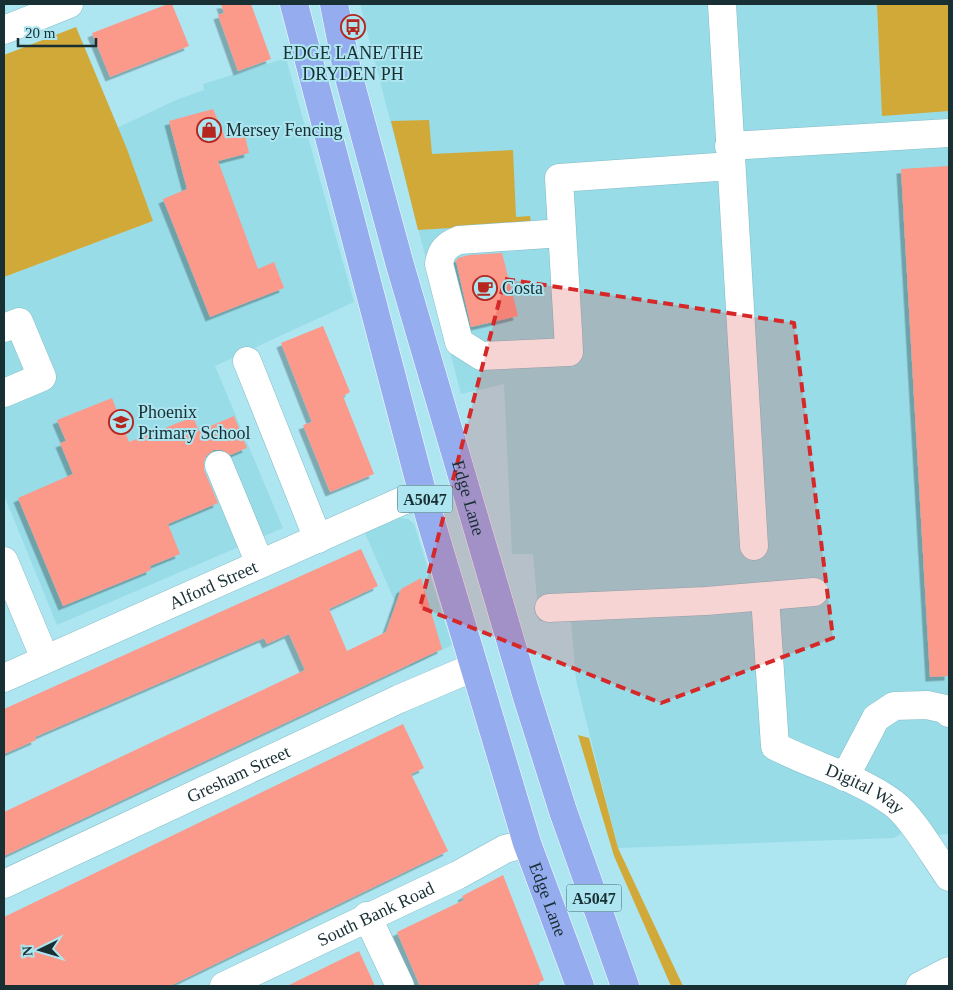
<svg xmlns="http://www.w3.org/2000/svg" width="953" height="990" font-family="'Times New Roman',serif">
	<style>
		.built { fill: #98dce7 }
		.green { fill: #d0a939 }
		.building { fill: #fb998b; filter: url(#shadow) }
		.lines { fill: none; stroke-linecap: round; stroke-linejoin: round }
		.minor-casing { stroke: #83bbc4; stroke-width: 29 }
		.highway-casing { stroke: #fff; stroke-width: 29 }
		.minor { stroke: #fff; stroke-width: 28 }
		.highway { stroke: #95acef; stroke-width: 28 }
		.marked { fill: #d62828; fill-opacity: 0.2; stroke: #d62828; stroke-width: 4; stroke-dasharray: 10 6; stroke-linejoin: round }
		.labels { text-anchor: middle; dominant-baseline: central; stroke-width: 4; stroke-linejoin: round; paint-order: stroke }
		.shield { fill: #ade6f0; stroke: #45666c; stroke-width: 1 }
		.shield-label { font-size: 16px; font-weight: bold; fill: #182f33 }
		.poi-label { font-size: 18px; fill: #182f33; stroke: #ade6f0; text-anchor: start }
		.street-label { font-size: 18px; fill: #182f33; stroke: #ade6f0 }
	</style>
	<defs>
		<filter id="shadow"><feDropShadow dx="-4.5" dy="4.5" stdDeviation="0" flood-color="#0004"/></filter>
	</defs>
	<rect width="100%" height="100%" fill="#ade6f0"/>
	<g class="built">
		<path d="M360,4H949V834L937,835L913,826L894,838L618,848L576,680L571,621H539L533,554H512L504,384L461,394Z"/>
		<path d="M286,58L354,302L215,366L283,528L57,625L4,495V277L153,221L127,149L117,128L176,100L204,90L203,84Z"/>
		<path d="M400,518L408,519L414,524L452,645L411,666L389,616L395,602L365,533Z"/>
	</g>
	<g class="green">
		<path d="M877,4H949V111L882,116Z"/>
		<path d="M76,27L127,149L153,221L4,277V55Z"/>
		<path d="M429,120L432,154L513,150L516,217L530,216L531,223L418,230L391,121Z"/>
		<path d="M578,735L589,738L618,848L683,986H671L614,856Z"/>
	</g>
	<g class="building">
		<path d="M168,4H172L189,46L110,77L92,33Z"/>
		<path d="M221,4H251L271,59L238,71L218,15L224,13Z"/>
		<path d="M213,109L226,139L244,132L249,153L218,161L258,269L274,262L284,288L210,317L163,199L187,189L169,121Z"/>
		<path d="M949,166V676L930,677L901,169Z"/>
		<path d="M502,253L518,316L471,327L456,261L458,258L469,255Z"/>
		<path d="M323,326L350,392L343,396L374,474L330,492L303,425L312,422L281,343Z"/>
		<path d="M112,398L129,442L193,417L199,431L234,416L247,448L230,455L222,450H214L206,456L204,462V470L218,503L168,524L180,554L150,566L151,570L63,606L18,498L73,474L60,443L66,441L57,420Z"/>
		<path d="M361,549L378,586L329,609L347,651L386,632L401,589L421,578L442,649L4,856V812L305,670L289,634L267,644L264,638L35,737L36,740L4,754V709Z"/>
		<path d="M403,724L424,768L411,774L448,851L170,986H4V917Z"/>
		<path d="M503,875L544,980L533,986H420L397,932L464,900L462,896Z"/>
		<path d="M359,951L375,986H287L342,959Z"/>
	</g>
	<g class="lines">
		<defs>
			<g id="minor">
				<path d="M722,4L754,546"/>
				<path d="M4,30L69,4"/>
				<path d="M729,146L949,133"/>
				<path d="M562,233L459,240C446,245 441,251 439,264L459,342L481,356L569,352L568,331L559,178L731,166"/>
				<path d="M4,328L19,322L42,377L4,393"/>
				<path d="M247,361L318,539"/>
				<path d="M219,465L260,564"/>
				<path d="M4,561L45,659"/>
				<path id="s1" d="M765,597L775,746C813,766 858,777 893,803C912,817 935,857 949,877"/>
				<path d="M549,608L706,601L814,592"/>
				<path id="s2" d="M4,678L402,501L423,495"/>
				<path d="M845,777L876,718L894,706L927,705L945,709L949,713"/>
				<path id="s3" d="M4,884L399,699L474,667"/>
				<path d="M367,916L400,986"/>
				<path id="s4" d="M224,986L458,875L505,849L527,843"/>
				<path d="M920,986L949,971"/>
			</g>
			<g id="highway">
				<path id="s5" d="M294,4L423,495L527,843L580,986"/>
				<path id="s6" d="M334,4L347,70L400,265L527,697L563,811L625,986"/>
			</g>
		</defs>
		<use href="#minor" class="minor-casing"/>
		<use href="#highway" class="highway-casing"/>
		<use href="#minor" class="minor"/>
		<use href="#highway" class="highway"/>
	</g>
	<path class="marked" d="M505,279L794,323L833,638L661,703L420,607Z"/>
	<defs>
		<symbol id="bus-ring" viewBox="-11 -11 22 22"><circle r="9.5" fill="#ade6f0" stroke="#b5261e" stroke-width="1.5"/><path d="M-5-6H5V4H4V6H2V4H-2V6H-4V4H-5ZM-3.5-4V0h7V-4ZM-3.5 1.2v1.5H-2V1.2ZM2 1.2v1.5H3.5V1.2Z" fill="#b5261e"/></symbol>
		<symbol id="shop-ring" viewBox="-11 -11 22 22"><circle r="9.5" fill="#ade6f0" stroke="#b5261e" stroke-width="1.5"/><path d="M-5-2.5h2.3a2.7 3.5 0 0 1 5.4 0H5L5.5 6h-11ZM-1.5-2.5h3a1.5 2.3 0 0 0-3 0Z" fill="#b5261e"/></symbol>
		<symbol id="cafe-ring" viewBox="-11 -11 22 22"><circle r="9.5" fill="#ade6f0" stroke="#b5261e" stroke-width="1.5"/><path d="M-5.5-4.5H6V0H3Q3 3.5 0 3.5H-2.5Q-5.5 3.5-5.5 0ZM3-3.2v2h1.7v-2ZM-6 4.5H4V6H-6Z" fill="#b5261e"/></symbol>
		<symbol id="school-ring" viewBox="-11 -11 22 22"><circle r="9.5" fill="#ade6f0" stroke="#b5261e" stroke-width="1.5"/><path d="M0-5L7-2L0 1L-7-2ZM-4 1L0 2.5L4 1V4Q0 6-4 4Z" fill="#b5261e"/></symbol>
	</defs>
	<g fill-rule="evenodd">
		<use href="#bus-ring" x="339" y="13" width="28" height="28"/>
		<use href="#shop-ring" x="195" y="116" width="28" height="28"/>
		<use href="#cafe-ring" x="471" y="274" width="28" height="28"/>
		<use href="#school-ring" x="107" y="408" width="28" height="28"/>
	</g>
	<g class="labels">
		<g class="shield">
			<rect x="397.5" y="485.5" width="55" height="27" rx="4"/>
			<rect x="566.5" y="884.5" width="55" height="27" rx="4"/>
		</g>
		<g class="shield-label">
			<text x="425" y="499">A5047</text>
			<text x="594" y="898">A5047</text>
		</g>
		<g class="poi-label">
			<text x="353" y="53" text-anchor="middle">EDGE LANE/THE<tspan x="353" dy="21">DRYDEN PH</tspan></text>
			<text x="226" y="130">Mersey Fencing</text>
			<text x="502" y="288">Costa</text>
			<text x="138" y="412">Phoenix<tspan x="138" dy="21">Primary School</tspan></text>
		</g>
		<g class="street-label">
			<text stroke="none"><textPath href="#s6" startOffset="512">Edge Lane</textPath></text>
			<text stroke="none"><textPath href="#s2" startOffset="229">Alford Street</textPath></text>
			<text stroke="none"><textPath href="#s3" startOffset="259">Gresham Street</textPath></text>
			<text stroke="none"><textPath href="#s1" startOffset="249">Digital Way</textPath></text>
			<text stroke="none"><textPath href="#s5" startOffset="931">Edge Lane</textPath></text>
			<text stroke="none"><textPath href="#s4" startOffset="168">South Bank Road</textPath></text>
		</g>
	</g>
	<rect width="953" height="990" fill="none" stroke="#182f33" stroke-width="10"/>
	<g transform="translate(40 950) rotate(265)" stroke="#ade6f0" stroke-width="4" paint-order="stroke">
	<path d="M0-4L9 19L0 12L-9 19Z" fill="#182f33"/>
	<text y="-8" font-size="14" font-weight="bold" text-anchor="middle" fill="#182f33">N</text>
	</g>
	<path d="M18 38v8h78v-8" fill="none" stroke="#182f33" stroke-width="2.5"/>
	<text x="25" y="38" font-size="15" fill="#182f33" stroke="#ade6f0" stroke-width="4" paint-order="stroke">20 m</text>
</svg>
